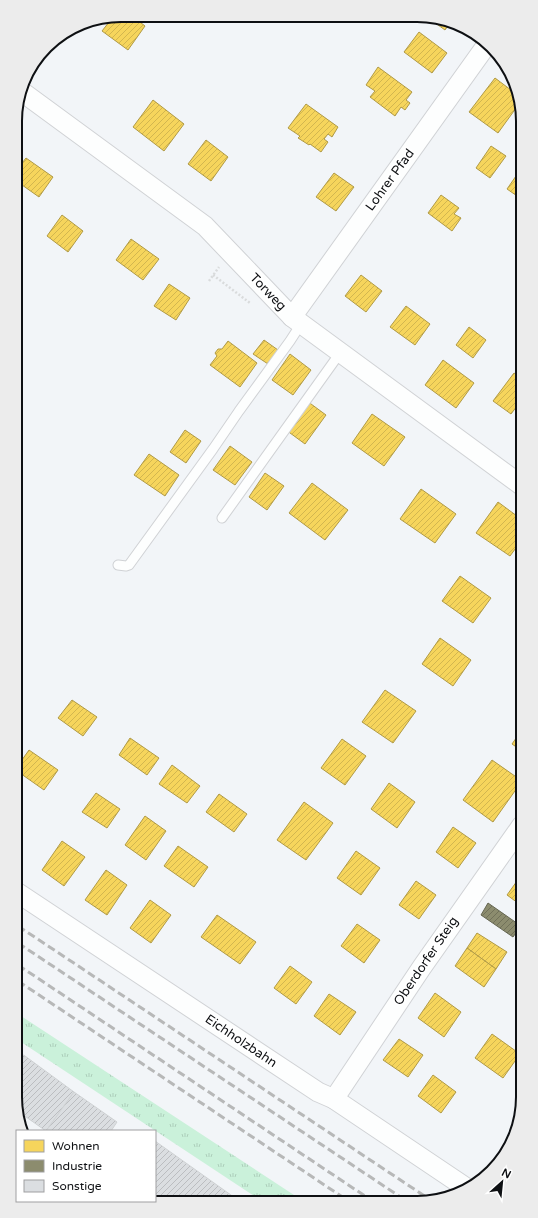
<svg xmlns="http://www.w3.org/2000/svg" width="538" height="1218" font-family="'Varela Round',sans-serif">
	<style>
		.grass { fill: url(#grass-tufts) }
		.homes { fill: url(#homes-hatch); stroke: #b09a46 }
		.industry { fill: url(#industry-hatch); stroke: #666753 }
		.building { fill: url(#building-hatch); stroke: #cfd2d4 }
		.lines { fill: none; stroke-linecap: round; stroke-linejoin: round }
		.service-casing { stroke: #d0d2d5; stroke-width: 11 }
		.minor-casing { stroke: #d0d2d5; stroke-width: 21 }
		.path { stroke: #d9dbdc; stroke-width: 2.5; stroke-dasharray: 2 2; stroke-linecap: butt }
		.service { stroke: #fdfefe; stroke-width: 9 }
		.minor { stroke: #fdfefe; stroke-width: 19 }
		.rail { stroke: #b7b8b8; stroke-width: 3; stroke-dasharray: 8 4; stroke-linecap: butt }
		.labels { text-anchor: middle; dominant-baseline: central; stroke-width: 4; stroke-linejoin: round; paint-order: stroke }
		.street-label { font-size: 13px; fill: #0e1013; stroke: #fff }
		.rim { fill: none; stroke: #0e1013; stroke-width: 2 }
	</style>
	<defs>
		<pattern id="grass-tufts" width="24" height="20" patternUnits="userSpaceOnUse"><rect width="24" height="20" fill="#caf1da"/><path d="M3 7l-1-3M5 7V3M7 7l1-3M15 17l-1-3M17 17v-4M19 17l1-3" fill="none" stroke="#acceba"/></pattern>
		<pattern id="homes-hatch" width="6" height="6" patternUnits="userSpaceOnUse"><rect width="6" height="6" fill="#f6d55c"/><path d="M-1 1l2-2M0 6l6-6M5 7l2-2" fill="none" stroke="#d2b64f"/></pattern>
		<pattern id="industry-hatch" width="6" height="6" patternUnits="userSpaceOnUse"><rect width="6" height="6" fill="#8c8c6e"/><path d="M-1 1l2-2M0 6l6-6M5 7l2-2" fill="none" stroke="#717159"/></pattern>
		<pattern id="building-hatch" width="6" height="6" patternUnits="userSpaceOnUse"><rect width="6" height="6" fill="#dbdee1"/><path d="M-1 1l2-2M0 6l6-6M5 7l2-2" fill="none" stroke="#bbbdc0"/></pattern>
	</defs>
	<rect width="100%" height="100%" fill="#f2f5f8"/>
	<path class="grass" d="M18,1014L294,1195L298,1200H260L18,1040Z"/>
	<g class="homes">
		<path d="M121,15H131L145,26L128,50L102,31L113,17Z"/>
		<path d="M427,17H438L450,23L445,30Z"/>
		<path d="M419,32L447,53L432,73L404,52Z"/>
		<path d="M378,67L412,92L406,100L410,103L405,110L401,107L395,116L370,97L375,91L366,85Z"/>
		<path d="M495,78L519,96V104L498,133L469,112Z"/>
		<path d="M153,100L184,124L164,151L133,127Z"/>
		<path d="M306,104L338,127L332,137L328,134L324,139L328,142L321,152L310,144L309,145L298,138L300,136L288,128Z"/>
		<path d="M206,140L228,157L211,181L188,164Z"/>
		<path d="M491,146L506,156L490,178L476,168Z"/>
		<path d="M26,158L53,177L39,197L15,180V172Z"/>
		<path d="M334,173L354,187L336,211L316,197Z"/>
		<path d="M516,176L520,179V198L507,189Z"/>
		<path d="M441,195L459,208L454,214L461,218L452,231L428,213Z"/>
		<path d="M62,215L83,231L68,252L47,236Z"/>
		<path d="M131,239L159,259L143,280L116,260Z"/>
		<path d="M361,275L382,291L366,312L345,296Z"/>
		<path d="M169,284L190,298L176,320L154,306Z"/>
		<path d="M406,306L430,324L415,345L390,327Z"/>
		<path d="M469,327L486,340L473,358L456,345Z"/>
		<path d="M264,340L278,350L268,364L253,354Z"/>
		<path d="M228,341L257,363L240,387L210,365L217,356L215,353L218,349H222Z"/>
		<path d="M290,354L311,370L293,395L272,380Z"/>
		<path d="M443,360L474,383L456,408L425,385Z"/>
		<path d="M514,373L520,377V402L511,414L493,401Z"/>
		<path d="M307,401L326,415L305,444L286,430Z"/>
		<path d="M372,414L405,437L384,466L352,443Z"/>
		<path d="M185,430L201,441L186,463L170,452Z"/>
		<path d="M230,446L252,462L235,485L213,470Z"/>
		<path d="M149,454L179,475L165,496L134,475Z"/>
		<path d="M265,473L284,486L267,510L249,497Z"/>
		<path d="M312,483L348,510L325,540L289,513Z"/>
		<path d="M421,489L456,514L435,543L400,519Z"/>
		<path d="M498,502L521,519V541L510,556L476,533Z"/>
		<path d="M460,576L491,598L473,623L442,601Z"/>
		<path d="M440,638L471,660L453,686L422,664Z"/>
		<path d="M385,690L416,711L393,743L362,722Z"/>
		<path d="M72,700L97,717L83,736L58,718Z"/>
		<path d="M521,731L522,751L512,744Z"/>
		<path d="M130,738L159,758L147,775L119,755Z"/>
		<path d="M342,739L366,756L345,785L321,768Z"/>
		<path d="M29,750L58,770L44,790L17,771V767Z"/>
		<path d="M492,760L522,781L493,822L463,800Z"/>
		<path d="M172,765L200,786L187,803L159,784Z"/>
		<path d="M389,783L415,802L397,828L371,809Z"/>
		<path d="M96,793L120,809L107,828L82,812Z"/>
		<path d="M219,794L247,814L234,832L206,812Z"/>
		<path d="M304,802L333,823L306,860L277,840Z"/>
		<path d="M145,816L166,831L146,860L125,845Z"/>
		<path d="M453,827L476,843L458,868L436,852Z"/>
		<path d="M62,841L85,857L64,886L42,870Z"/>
		<path d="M178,846L208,867L194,887L164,866Z"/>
		<path d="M356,851L380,868L361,895L337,878Z"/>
		<path d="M106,870L127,885L107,915L85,900Z"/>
		<path d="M522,874V906L507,895Z"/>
		<path d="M416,881L436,895L419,919L399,905Z"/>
		<path d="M150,900L171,915L151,943L130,928Z"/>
		<path d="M217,915L256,942L240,964L201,937Z"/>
		<path d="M357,924L380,940L364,963L341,946Z"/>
		<path d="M477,933L507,952L496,969L467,948Z"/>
		<path d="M467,948L496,969L484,987L455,966Z"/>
		<path d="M290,966L312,982L296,1004L274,988Z"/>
		<path d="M435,993L461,1012L444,1037L418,1018Z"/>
		<path d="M329,994L356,1012L340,1035L314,1016Z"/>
		<path d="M492,1034L520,1054L503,1078L475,1058Z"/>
		<path d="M399,1039L423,1055L408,1077L383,1060Z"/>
		<path d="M433,1075L456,1092L441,1113L418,1096Z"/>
	</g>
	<path class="industry" d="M488,903L521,926L513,937L481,915Z"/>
	<g class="building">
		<path d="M18,1052L25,1056L18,1066Z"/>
		<path d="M25,1056L74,1092L46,1131L19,1112L18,1066Z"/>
		<path d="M74,1092L117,1122L111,1131H46Z"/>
		<path d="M155,1141L238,1200L155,1201Z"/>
	</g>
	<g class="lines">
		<defs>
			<g id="service">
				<path d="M222,518L340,353"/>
				<path d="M118,565L126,566L129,565L213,449L239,411L290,341L301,324"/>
			</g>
			<g id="minor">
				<path d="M21,91L205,226L292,317L521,485"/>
				<path d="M292,317L488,43"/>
				<path d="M18,893L318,1092L334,1099L465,1187"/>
				<path d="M334,1099L422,967L522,825"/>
			</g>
		</defs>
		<use href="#service" class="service-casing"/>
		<use href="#minor" class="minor-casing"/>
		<g class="path">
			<path d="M213,275L250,303"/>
			<path d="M209,281L219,267"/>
		</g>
		<use href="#service" class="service"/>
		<use href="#minor" class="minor"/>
		<g class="rail">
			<path d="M18,926L429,1199"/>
			<path d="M18,943L405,1200"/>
			<path d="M18,965L371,1200"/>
			<path d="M18,981L347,1200"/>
		</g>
	</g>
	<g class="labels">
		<g class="street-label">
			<text transform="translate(390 180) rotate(-54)">Lohrer Pfad</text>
			<text transform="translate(268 292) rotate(46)">Torweg</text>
			<text transform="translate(426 961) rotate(-56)">Oberdorfer Steig</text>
			<text transform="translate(241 1041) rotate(34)">Eichholzbahn</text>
		</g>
	</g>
	<path d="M0 0H538V1218H0ZM121 22H417A99 99 0 0 1 516 121V1097A99 99 0 0 1 417 1196H121A99 99 0 0 1 22 1097V121A99 99 0 0 1 121 22Z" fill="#ececec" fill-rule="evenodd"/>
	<path class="rim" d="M121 22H417A99 99 0 0 1 516 121V1097A99 99 0 0 1 417 1196H121A99 99 0 0 1 22 1097V121A99 99 0 0 1 121 22Z"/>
	<rect x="16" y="1130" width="140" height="72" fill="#ffffff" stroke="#9f9fa1"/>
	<rect x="24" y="1140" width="20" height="12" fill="#f6d55c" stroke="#9f9fa1"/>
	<text x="52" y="1150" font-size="12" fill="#0e1013">Wohnen</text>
	<rect x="24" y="1160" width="20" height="12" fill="#8c8c6e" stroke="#9f9fa1"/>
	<text x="52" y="1170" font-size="12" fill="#0e1013">Industrie</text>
	<rect x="24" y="1180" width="20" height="12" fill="#dbdee1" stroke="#9f9fa1"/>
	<text x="52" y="1190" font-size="12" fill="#0e1013">Sonstige</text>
	<g transform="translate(502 1182) rotate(27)" stroke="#ffffff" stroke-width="3" paint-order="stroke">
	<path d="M0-3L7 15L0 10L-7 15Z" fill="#0e1013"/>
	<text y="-6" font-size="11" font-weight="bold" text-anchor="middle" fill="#0e1013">N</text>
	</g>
</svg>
